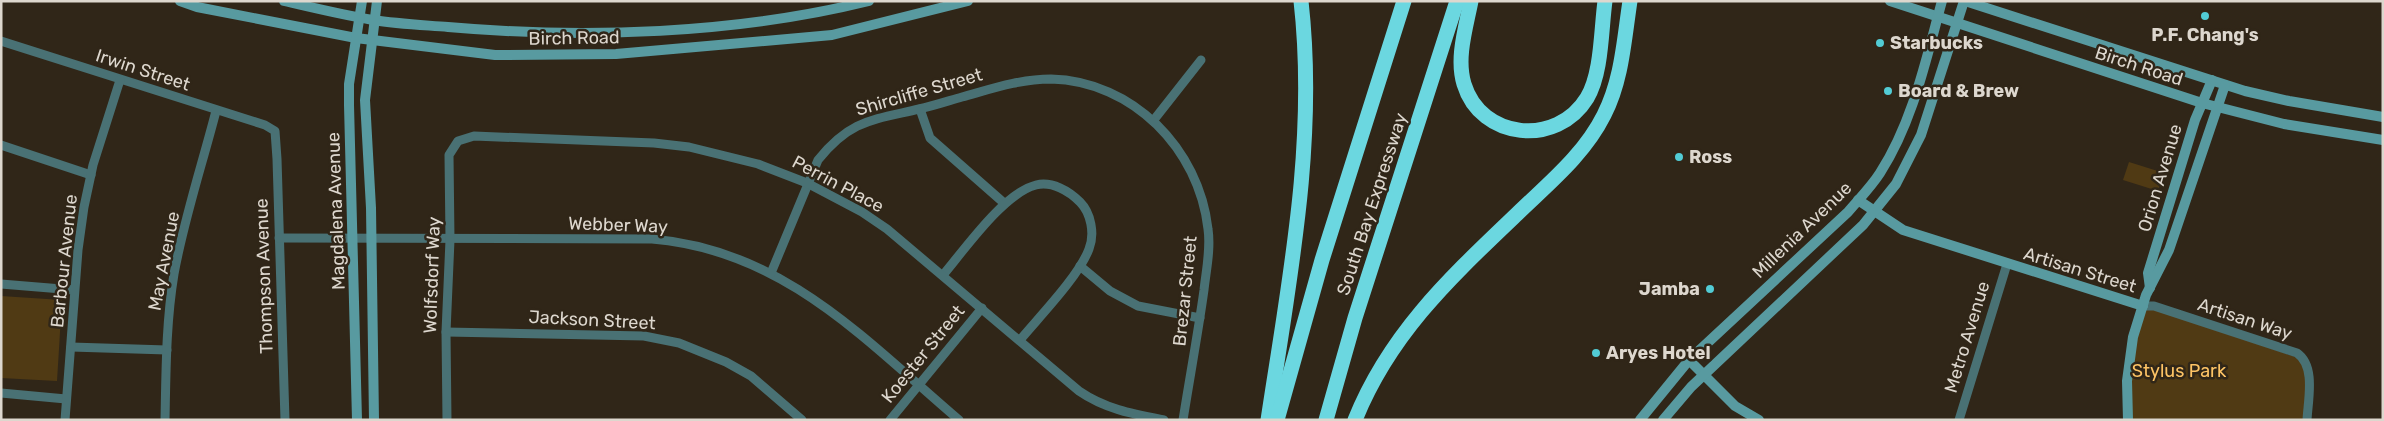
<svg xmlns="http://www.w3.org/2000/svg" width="2384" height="421" font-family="Rubik,sans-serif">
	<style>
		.green { fill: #503a14 }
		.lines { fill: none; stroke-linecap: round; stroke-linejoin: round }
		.street { stroke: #497174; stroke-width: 9 }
		.secondary { stroke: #589aa0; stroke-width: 10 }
		.highway { stroke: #6bd7e0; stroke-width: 15 }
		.poi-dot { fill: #52ccd5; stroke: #302618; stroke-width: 2 }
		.labels { text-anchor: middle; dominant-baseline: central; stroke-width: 5; stroke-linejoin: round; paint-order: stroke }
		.poi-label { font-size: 18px; font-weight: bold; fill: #ddd7ce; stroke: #302618; text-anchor: start }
		.street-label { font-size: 18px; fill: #ddd7ce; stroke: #302618 }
		.park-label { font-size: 18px; fill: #fec465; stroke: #302618 }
	</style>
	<rect width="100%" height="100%" fill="#302618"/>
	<g class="green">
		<path d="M2129,162L2164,173L2158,191L2123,180Z"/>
		<path d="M1,296L62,300L57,381L1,378Z"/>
		<path d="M2143,306L2302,359L2307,367V420H2128V375Z"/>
	</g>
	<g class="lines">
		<g class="street">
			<path d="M1,41L265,125L275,131L277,159L285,420"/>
			<path d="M920,109L930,138L1004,203"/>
			<path d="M1153,121L1201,60"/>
			<path d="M1,145L91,175"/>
			<path d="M279,238L652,239C784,250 865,340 959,420"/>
			<path d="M1080,266L1110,291L1138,306L1200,318"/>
			<path d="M771,273L818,160C850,120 872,120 919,109C933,106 948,101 962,97C991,89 1020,79 1051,79C1133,81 1199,149 1208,229C1211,249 1206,271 1204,290C1198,333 1190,376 1183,420"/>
			<path d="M943,275C965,249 1004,193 1036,185C1052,181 1069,191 1080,202C1091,213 1095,234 1089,249C1079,276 1040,316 1020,340"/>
			<path d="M1,284L74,290"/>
			<path d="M2143,306H2154L2297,353C2316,366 2308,400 2307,420"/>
			<path d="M446,332L644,336L679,343L726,362L751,376L802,420"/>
			<path d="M71,347L167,350"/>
			<path d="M1,393L66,399"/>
			<path d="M65,420L78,250L84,207L93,165L120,80"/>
			<path d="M165,420C166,371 166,322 174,274C184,219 202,165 216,111"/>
			<path d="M447,420L446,332L450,240L449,155L458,141L474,136L654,143L689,147L758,164L807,183L862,212L887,229L1079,391C1105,409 1133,414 1164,420"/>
			<path d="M890,420L982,308"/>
			<path d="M1959,420L2007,264"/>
		</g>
		<g class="secondary">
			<path d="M180,1L197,7L356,38L495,55L616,54L832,35L968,1"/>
			<path d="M284,1C314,8 343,15 373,20C398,24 423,25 448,27C585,39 736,34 869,1"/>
			<path d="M1890,1L2202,103L2284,124L2383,140"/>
			<path d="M1965,1L2245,91L2289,101L2383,117"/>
			<path d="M1858,200L1903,230L2143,306"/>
			<path d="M2150,288L2148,273L2195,120L2212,80"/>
			<path d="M1689,360L1735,406L1759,420"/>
			<path d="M357,420L349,105V84L362,1"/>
			<path d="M374,420L371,208L365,100L377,1"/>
			<path d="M1640,420L1689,360L1848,212C1859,199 1871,187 1880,173C1913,122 1926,59 1942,1"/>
			<path d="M1663,420L1691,387L1863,225L1896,184L1921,135L1964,1"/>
			<path d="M2128,420L2127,381L2133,337L2146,295L2169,250L2225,85"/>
		</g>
		<g class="highway">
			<path d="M1471,1C1466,27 1456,58 1464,84C1481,140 1557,147 1587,98C1602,73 1601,30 1605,1"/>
			<path d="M1268,420C1289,281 1317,142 1301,1"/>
			<path d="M1277,420L1322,260L1404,1"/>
			<path d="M1326,420L1355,318L1457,1"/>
			<path d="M1355,420C1390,333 1451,277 1517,214C1549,183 1584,155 1604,115C1622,80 1624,40 1630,1"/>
		</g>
	</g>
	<g class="poi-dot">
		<circle cx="2205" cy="16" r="5"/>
		<circle cx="1880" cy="43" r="5"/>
		<circle cx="1888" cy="91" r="5"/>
		<circle cx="1679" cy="157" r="5"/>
		<circle cx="1710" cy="289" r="5"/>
		<circle cx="1596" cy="353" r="5"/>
	</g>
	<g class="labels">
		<g class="poi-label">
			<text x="2205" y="35" text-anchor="middle">P.F. Chang's</text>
			<text x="1890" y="43">Starbucks</text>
			<text x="1898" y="91">Board &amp; Brew</text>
			<text x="1689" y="157">Ross</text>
			<text x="1700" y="289" text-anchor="end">Jamba</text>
			<text x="1606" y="353">Aryes Hotel</text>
		</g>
		<g class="street-label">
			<text transform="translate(574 38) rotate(-1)">Birch Road</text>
			<text transform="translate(2139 66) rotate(18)">Birch Road</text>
			<text transform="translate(143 70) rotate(18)">Irwin Street</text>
			<text transform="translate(919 92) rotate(-16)">Shircliffe Street</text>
			<text transform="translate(2160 178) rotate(-73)">Orion Avenue</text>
			<text transform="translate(838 184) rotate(28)">Perrin Place</text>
			<text transform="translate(1372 204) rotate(-72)">South Bay Expressway</text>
			<text transform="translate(336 211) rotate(-92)">Magdalena Avenue</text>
			<text transform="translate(618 225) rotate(2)">Webber Way</text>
			<text transform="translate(1802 230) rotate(-44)">Millenia Avenue</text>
			<text transform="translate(64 261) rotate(-84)">Barbour Avenue</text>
			<text transform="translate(164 261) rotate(-79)">May Avenue</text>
			<text transform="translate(2080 270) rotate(17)">Artisan Street</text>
			<text transform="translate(432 275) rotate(-88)">Wolfsdorf Way</text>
			<text transform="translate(264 276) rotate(-92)">Thompson Avenue</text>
			<text transform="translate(1185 291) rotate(-84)">Brezar Street</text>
			<text transform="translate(2245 319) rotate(18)">Artisan Way</text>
			<text transform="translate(592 320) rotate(3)">Jackson Street</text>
			<text transform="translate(1967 337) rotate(-73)">Metro Avenue</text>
			<text transform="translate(923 354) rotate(-51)">Koester Street</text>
		</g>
		<g class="park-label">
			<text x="2179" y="371">Stylus Park</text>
		</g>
	</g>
	<rect width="2384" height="421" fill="none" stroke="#ddd7ce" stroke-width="5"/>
</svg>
